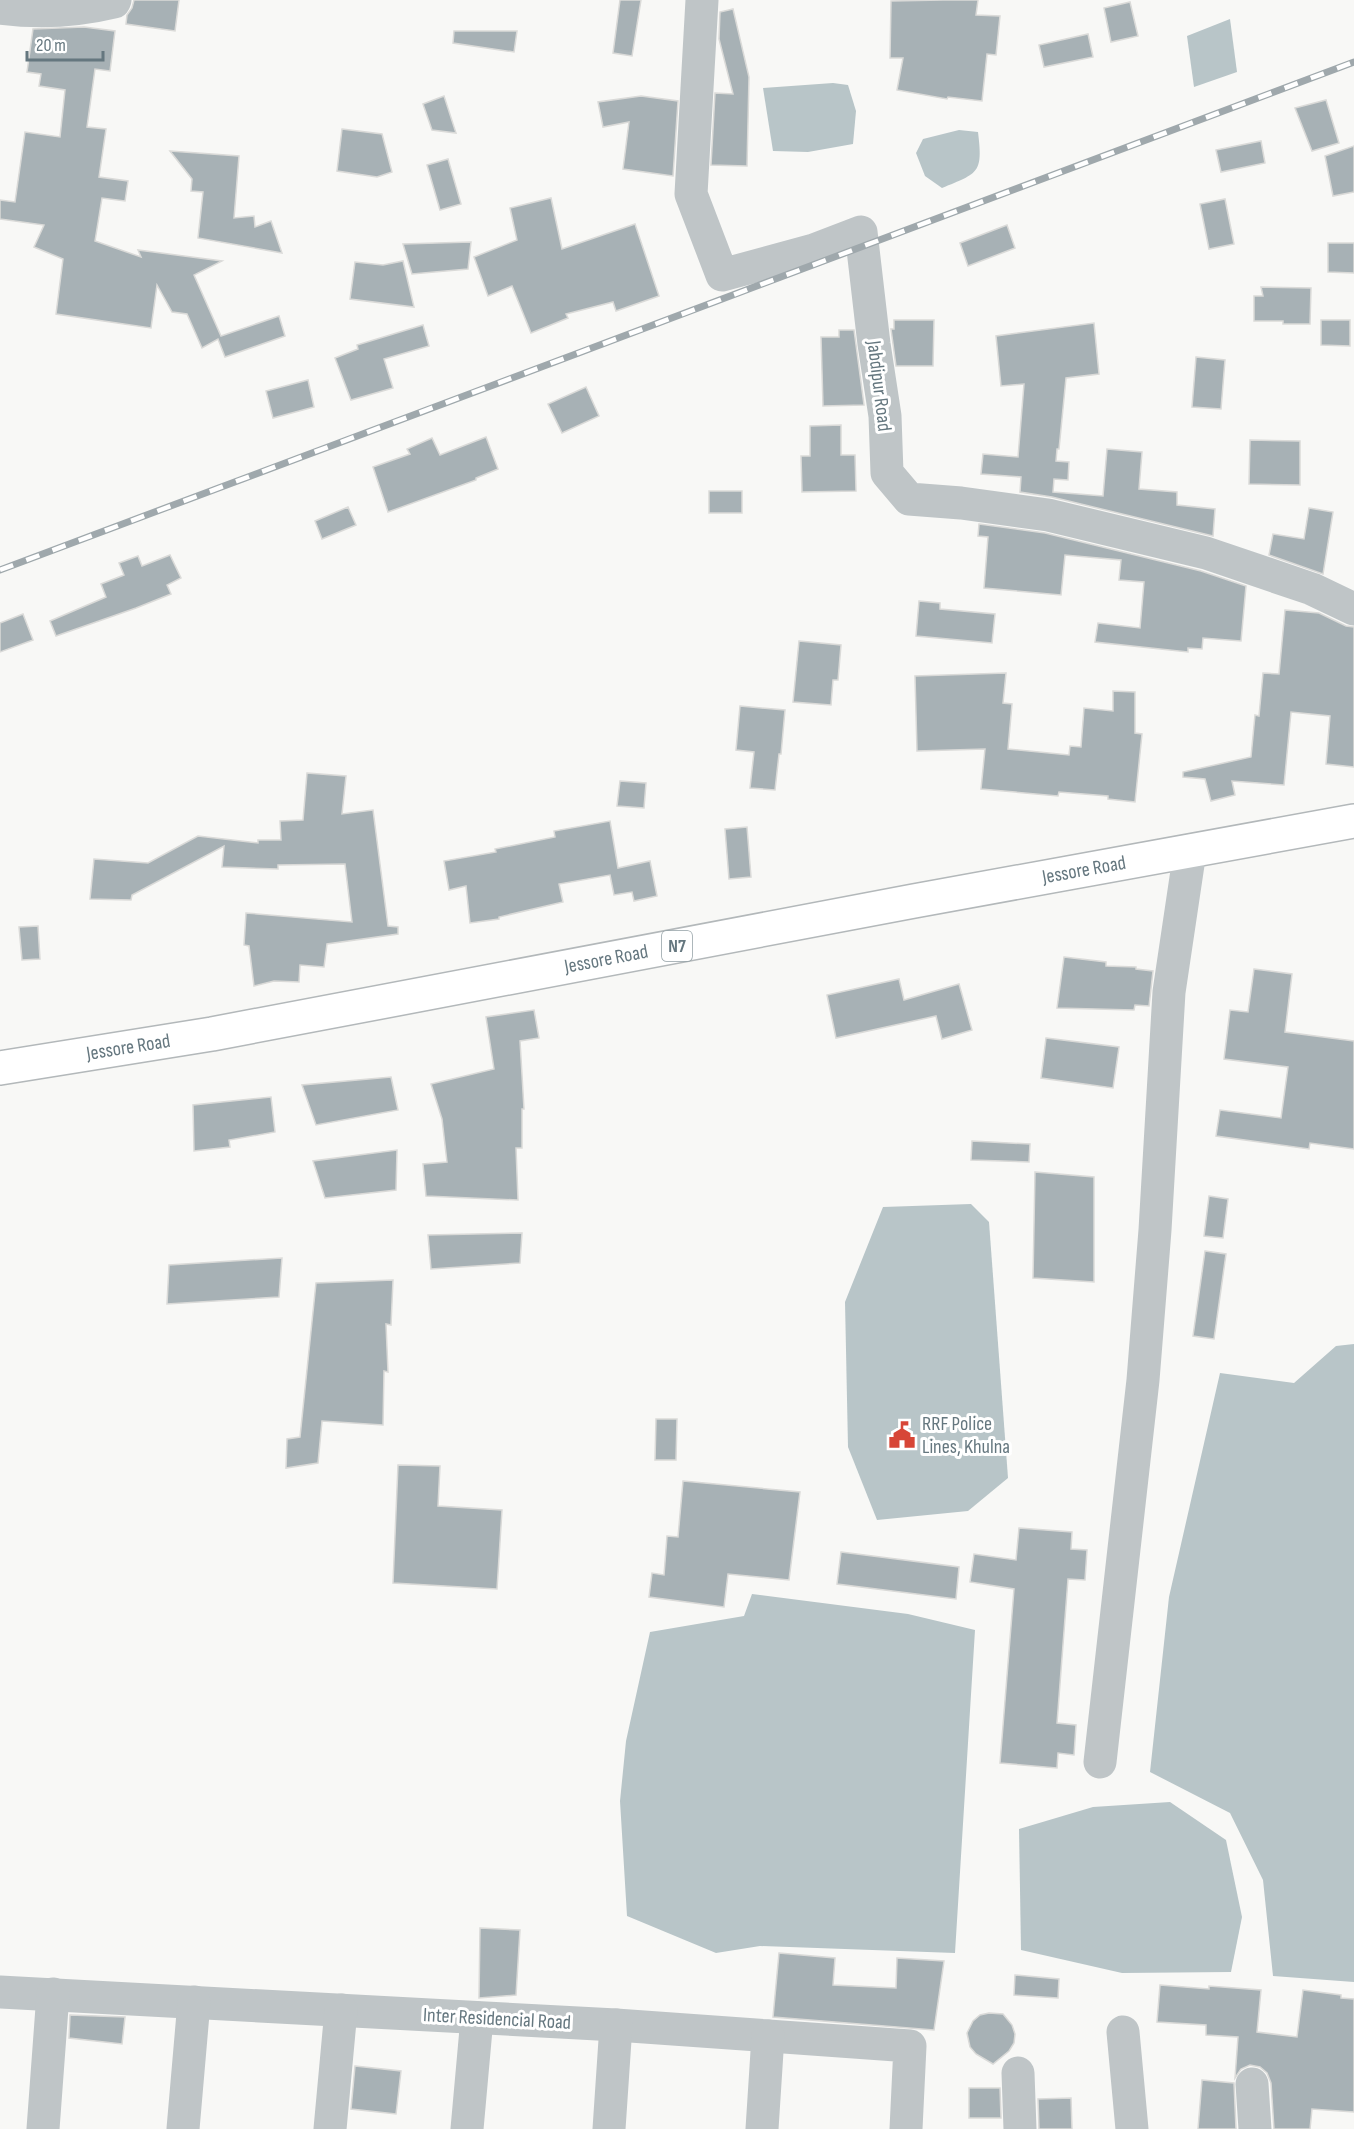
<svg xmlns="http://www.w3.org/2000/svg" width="1354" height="2129" font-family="'Sofia Sans Condensed',sans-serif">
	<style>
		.water { fill: #b8c5c8 }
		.building { fill: #a7b1b5; stroke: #dadad8; stroke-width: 1.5 }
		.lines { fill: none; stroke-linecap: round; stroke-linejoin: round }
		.highway-casing { stroke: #b3b8ba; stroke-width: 36 }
		.minor { stroke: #bfc5c7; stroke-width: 33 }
		.highway { stroke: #fff; stroke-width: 33 }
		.rail-casing { stroke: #9fa8ac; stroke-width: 7 }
		.rail { stroke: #fff; stroke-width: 4.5; stroke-dasharray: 14; stroke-linecap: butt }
		.labels { text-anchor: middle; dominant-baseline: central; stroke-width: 6; stroke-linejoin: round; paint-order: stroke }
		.shield { fill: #fff; stroke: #93a0a5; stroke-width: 1.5 }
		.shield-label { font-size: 18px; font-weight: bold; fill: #65777f }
		.street-label { font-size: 20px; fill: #65777f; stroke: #fff }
		.poi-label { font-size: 20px; fill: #65777f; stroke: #fff; text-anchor: start }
	</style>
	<rect width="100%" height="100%" fill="#f8f8f6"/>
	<g class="water">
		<path d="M1230,19L1237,72L1194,87L1187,36Z"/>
		<path d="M833,83L848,85L856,111L853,144L808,152L773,151L763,88Z"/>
		<path d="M959,130L978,132C983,173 979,173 942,188L925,176L916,153L923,139Z"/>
		<path d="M971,1204L989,1222L1008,1478L968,1511L877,1520L848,1447L845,1302L883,1207Z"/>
		<path d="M1354,1344V1982L1273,1976L1263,1880L1230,1813L1150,1772L1169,1597L1220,1373L1294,1383L1336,1346Z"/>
		<path d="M752,1594L908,1614L975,1630L955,1953L760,1946L716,1953L627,1916L620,1801L626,1741L650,1632L744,1616Z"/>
		<path d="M1170,1802L1226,1840L1242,1917L1231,1972L1122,1973L1021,1950L1019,1829L1093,1807Z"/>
	</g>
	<g class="building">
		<path d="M134,0H179L175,31L126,24L127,15L132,8Z"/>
		<path d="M620,0H641L632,56L613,53Z"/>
		<path d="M943,0H978L976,15L1000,16L996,55L987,54L982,101L948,97L947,99L897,90L903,58H890L891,1Z"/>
		<path d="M1130,2L1138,36L1111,42L1104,8Z"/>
		<path d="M733,9L749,77L747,166L711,165L715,93L733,94L719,39L720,12Z"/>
		<path d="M84,27L115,31L110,71L95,69L87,127L106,129L99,177L128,181L125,201L102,198L95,241L141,257L138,250L222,261L194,275L221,336L279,316L285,336L225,357L218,339L202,348L187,314L172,312L157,285L151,328L56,314L63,259L34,247L44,225L0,219V200L15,202L25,132L60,137L65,90L39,86L41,74L27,72L33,29Z"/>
		<path d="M454,31H517L514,52L453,43Z"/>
		<path d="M1088,34L1093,57L1044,67L1039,45Z"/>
		<path d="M444,96L456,133L432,130L423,104Z"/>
		<path d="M641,96L678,101L673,176L623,169L629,122L603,127L598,102Z"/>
		<path d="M1326,100L1339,143L1312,151L1295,108Z"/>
		<path d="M342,129L382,134L392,172L377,177L337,171Z"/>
		<path d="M1261,141L1265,163L1221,172L1216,150Z"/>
		<path d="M1354,146V192L1333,196L1325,156Z"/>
		<path d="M170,151L239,156L234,218L254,216L255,227L271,221L282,253L198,238L203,192L191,191L192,179Z"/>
		<path d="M448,159L461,204L440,210L427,165Z"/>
		<path d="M551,198L562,249L635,224L659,296L616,311L613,302L566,314L568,318L531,333L512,286L488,296L474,257L517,240L510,208Z"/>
		<path d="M1225,199L1234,244L1209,249L1200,204Z"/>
		<path d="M1007,225L1015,248L968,266L960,243Z"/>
		<path d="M471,242L468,269L412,274L403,244Z"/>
		<path d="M1328,243H1354V273L1328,272Z"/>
		<path d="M403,261L414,307L350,299L355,262L383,265Z"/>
		<path d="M1261,287L1311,288L1310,324H1283V321H1254V296H1263Z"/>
		<path d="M894,320H934L933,366H896L891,329H894Z"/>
		<path d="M1321,320H1350V346L1321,345Z"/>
		<path d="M1094,323L1099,374L1066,378L1059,449H1057L1056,461L1069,462L1068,480L1054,479L1053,492L1103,496L1107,449L1142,452L1139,489L1177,492V505L1215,509L1213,536L1052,497L1020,492L1021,477L981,474L983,454L1018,457L1024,384L1001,386L996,336Z"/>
		<path d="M423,325L429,346L384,359L393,388L351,400L335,358L358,349L357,345Z"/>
		<path d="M839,330H854L864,405L823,406L821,337H839Z"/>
		<path d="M1196,357L1225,360L1221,409L1192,407Z"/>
		<path d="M308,380L314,407L273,418L266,391Z"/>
		<path d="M586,387L599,416L562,433L548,404Z"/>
		<path d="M841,425V455H855L856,491L802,492L801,456H810V426Z"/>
		<path d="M486,437L498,469L476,478V480L388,512L373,467L410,454L407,449L432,438L440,455Z"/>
		<path d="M1250,440L1300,441V485L1249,484Z"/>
		<rect x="709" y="491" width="33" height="22"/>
		<path d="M348,507L356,525L322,539L315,521Z"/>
		<path d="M1309,508L1333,512L1323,574L1269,555L1273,534L1304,539Z"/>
		<path d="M979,524L1045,533L1201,571L1246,586L1241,641L1203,638L1202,649L1188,648V652L1095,642L1098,623L1140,628L1144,582L1119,580L1121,560L1065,555L1061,595L984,588L988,537L978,536Z"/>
		<path d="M170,555L181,578L167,585L171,594L136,608L56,636L50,621L106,597L101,584L124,575L119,563L138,556L142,566Z"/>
		<path d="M919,601L940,603V609L995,614L992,643L916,636Z"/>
		<path d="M1285,610L1319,613L1346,626L1354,627V767L1326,764L1330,716L1291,712L1284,785L1232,781L1235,795L1211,801L1205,779L1183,777V772L1251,757L1255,715L1259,716L1263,673L1279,674Z"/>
		<path d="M23,614L33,640L0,652V623Z"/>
		<path d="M799,641L841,645L838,680H833L831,705L793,702Z"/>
		<path d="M1006,673L1003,703L1012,704L1008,749L1069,755L1070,746L1081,747L1084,708L1113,711V691L1135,692V733L1142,734L1135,802L1108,799V796L1059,792L1058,796L981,789L985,749L917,751L915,676Z"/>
		<path d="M740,706L785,710L781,754H779L775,790L750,788L754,752L736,750Z"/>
		<path d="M307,773L346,776L342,814L373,810L388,926L398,927V934L327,944L324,967L300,965L299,982L274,981L254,986L249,946L244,945L246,913L352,922L345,864L278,865V869L222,867L224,846L132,895L131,900L90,899L94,859L148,863L198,836L258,843V840H281L280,821L303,820Z"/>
		<path d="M620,781L646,783L644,808L617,806Z"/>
		<path d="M610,821L618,868L650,861L657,896L634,901L632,892L614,895L610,875L559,884L563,902L499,917V919L470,923L466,886L449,890L444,861L496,852L495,849L555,837L554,831Z"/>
		<path d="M747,827L751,877L729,879L725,829Z"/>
		<path d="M38,926L40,959L22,960L19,927Z"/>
		<path d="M1064,957L1106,962V966L1136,967V969L1153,971L1149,1006L1135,1005L1134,1010L1057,1008Z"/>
		<path d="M1254,969L1292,974L1285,1032L1354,1041V1149L1310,1143L1309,1149L1216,1136L1220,1110L1281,1118L1288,1067L1224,1059L1230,1010L1248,1012Z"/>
		<path d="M899,979L904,1000L959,984L972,1030L942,1039L936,1016L836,1038L827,995Z"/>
		<path d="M534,1010L539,1038L520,1041L524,1109H522V1148H516L518,1200L426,1196L423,1164L447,1162L442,1119L431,1084L494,1069L486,1017Z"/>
		<path d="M1046,1038L1119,1047L1113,1088L1041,1078Z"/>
		<path d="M391,1077L398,1110L316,1125L302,1085Z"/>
		<path d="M271,1097L275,1132L229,1140L230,1147L194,1151L193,1105Z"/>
		<path d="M972,1141L1030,1144L1029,1162L971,1160Z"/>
		<path d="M397,1150L396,1190L325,1198L313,1161Z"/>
		<path d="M1035,1172L1094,1177V1282L1033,1278Z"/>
		<path d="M1209,1196L1228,1199L1223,1238L1204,1236Z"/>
		<path d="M522,1233L520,1263L431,1269L428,1235Z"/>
		<path d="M1205,1251L1226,1254L1214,1339L1193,1336Z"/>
		<path d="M282,1258L279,1297L167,1304L169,1265Z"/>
		<path d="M393,1280L391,1325L386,1324L388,1372L384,1371L383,1425L322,1421L318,1463L286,1468L287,1439L300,1437L316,1283Z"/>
		<path d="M656,1419H677L676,1460H655Z"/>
		<path d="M398,1465L440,1466L438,1506L502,1510L497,1589L393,1583Z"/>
		<path d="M683,1481L800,1492L789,1580L728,1574L724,1607L649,1597L652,1573L664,1575L667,1536L678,1537Z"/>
		<path d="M1019,1528L1072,1532L1071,1549L1087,1550L1085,1580L1068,1579L1057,1723L1076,1725L1074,1755L1058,1753L1057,1768L1000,1763L1014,1589L970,1582L974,1554L1016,1560Z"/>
		<path d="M841,1552L959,1567L956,1599L837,1584Z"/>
		<path d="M480,1928L520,1930L516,1995L479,1998Z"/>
		<path d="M779,1953L835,1958L833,1985L896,1988L897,1958L944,1961L934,2030L773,2017Z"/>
		<path d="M1015,1975L1059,1979L1058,1998L1014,1995Z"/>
		<path d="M1160,1985L1209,1989V1986L1261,1990L1257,2032L1297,2037L1303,1990L1341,1995V1998L1354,1999V2112L1312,2109L1310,2129H1274L1271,2083L1267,2073L1260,2067L1250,2065L1241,2069L1235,2078L1238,2037L1206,2035V2025L1157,2022Z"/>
		<path d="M989,2013L1003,2014L1012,2025L1015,2034L1014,2043L1009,2051L993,2064L976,2054L970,2047L967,2033L973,2021L980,2015Z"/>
		<path d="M70,2015L125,2017L122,2044L69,2038Z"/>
		<path d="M355,2066L401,2071L396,2114L351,2109Z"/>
		<path d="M1202,2080L1234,2083L1236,2129H1198Z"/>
		<path d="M969,2088H1000L1001,2118H969Z"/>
		<path d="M1071,2098L1072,2129H1039L1038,2099Z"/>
	</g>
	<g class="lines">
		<defs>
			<g id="highway">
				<path id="s1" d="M0,1068L212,1034L914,901L1354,821"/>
			</g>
		</defs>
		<use href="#highway" class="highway-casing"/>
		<g class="minor">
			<path d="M702,0L691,194L722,275L814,250L861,232L874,344L885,416L887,473L909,499L961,503L1048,515L1206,553L1312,589L1354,609"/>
			<path d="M0,8C38,13 77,11 114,2L115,0"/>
			<path d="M1100,1762L1143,1380L1155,1230L1169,992L1190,851"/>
			<path d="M0,1992L616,2025L910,2046L906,2129"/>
			<path d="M1123,2032L1132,2129"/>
			<path d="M1018,2073L1020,2129"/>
			<path d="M1252,2084L1255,2129"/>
			<path d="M43,2129L53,1994"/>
			<path d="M183,2129L194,2002"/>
			<path d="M330,2129L341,2010"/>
			<path d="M467,2129L477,2018"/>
			<path d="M609,2129L616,2025"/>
			<path d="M762,2129L768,2036"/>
		</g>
		<use href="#highway" class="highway"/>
		<defs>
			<path id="rail" d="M0,570L1354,62"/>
		</defs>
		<use href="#rail" class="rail-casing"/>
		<use href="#rail" class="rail"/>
	</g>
	<defs>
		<symbol id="civic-bare" viewBox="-9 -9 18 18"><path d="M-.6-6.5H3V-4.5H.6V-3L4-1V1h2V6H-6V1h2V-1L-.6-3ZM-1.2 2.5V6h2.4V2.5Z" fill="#d74637" stroke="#fff" stroke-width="2.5" paint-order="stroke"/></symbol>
	</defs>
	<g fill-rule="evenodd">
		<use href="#civic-bare" x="883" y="1416" width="38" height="38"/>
	</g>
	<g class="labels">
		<rect class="shield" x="662" y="931" width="30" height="30" rx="4.5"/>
		<g class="shield-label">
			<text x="677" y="946">N7</text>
		</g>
		<g class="street-label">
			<text transform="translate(879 386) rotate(83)">Jabdipur Road</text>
			<text stroke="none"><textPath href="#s1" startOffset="1102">Jessore Road</textPath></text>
			<text stroke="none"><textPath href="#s1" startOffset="616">Jessore Road</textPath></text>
			<text stroke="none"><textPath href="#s1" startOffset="130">Jessore Road</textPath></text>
			<text transform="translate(497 2019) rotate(3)">Inter Residencial Road</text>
		</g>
		<g class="poi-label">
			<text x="922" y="1424">RRF Police<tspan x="922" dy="23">Lines, Khulna</tspan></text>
		</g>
	</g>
	<path d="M27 51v9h76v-9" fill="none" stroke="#65777f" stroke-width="3"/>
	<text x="36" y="51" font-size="18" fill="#65777f" stroke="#ffffff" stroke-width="4.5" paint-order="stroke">20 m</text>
</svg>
